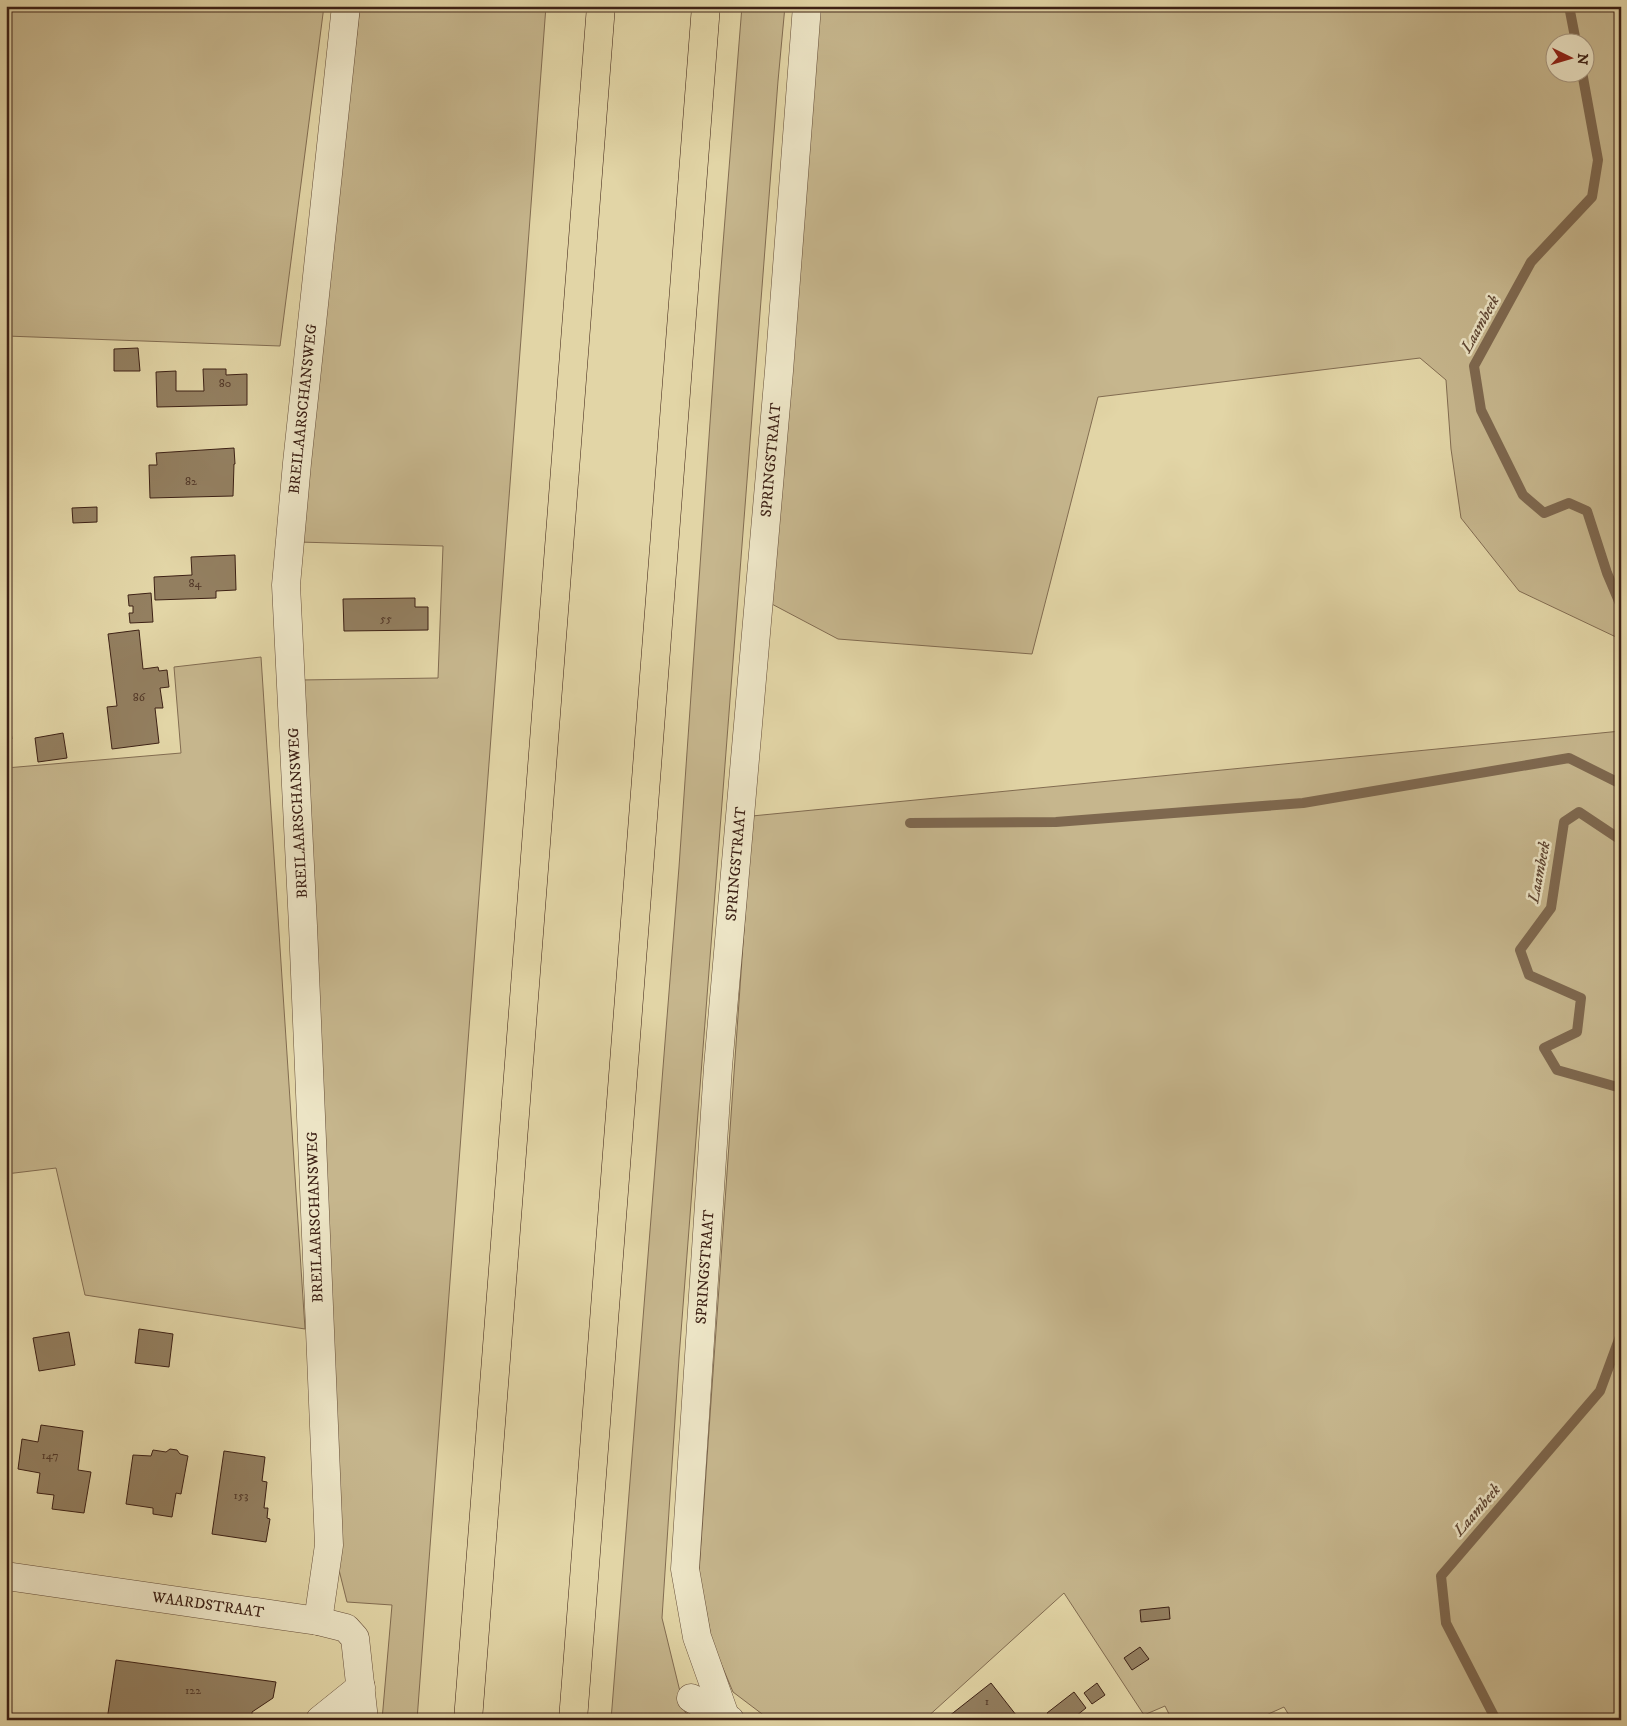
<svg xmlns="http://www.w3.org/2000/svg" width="1627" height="1726" font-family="'IM FELL DW Pica',serif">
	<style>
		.green { fill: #c6b68d; stroke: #826c51; fill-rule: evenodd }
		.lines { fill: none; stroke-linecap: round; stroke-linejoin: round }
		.stream { stroke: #7e684f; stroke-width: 10 }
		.building { fill: #937f60; stroke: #3d2115 }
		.minor-casing { stroke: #664e39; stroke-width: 29 }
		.highway-casing { stroke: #3d2115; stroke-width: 29 }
		.minor { stroke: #ece4c5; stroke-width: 28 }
		.highway { stroke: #e2d5a6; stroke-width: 28 }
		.labels { text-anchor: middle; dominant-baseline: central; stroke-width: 5; stroke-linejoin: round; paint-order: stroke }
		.number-label { font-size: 12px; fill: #523828 }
		.street-label { font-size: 15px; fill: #3d2115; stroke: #ece4c5 }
		.water-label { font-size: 16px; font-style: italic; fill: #5e4532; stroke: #ece4c5 }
	</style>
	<rect width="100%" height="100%" fill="#e2d5a6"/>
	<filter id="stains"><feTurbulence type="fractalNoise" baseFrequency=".004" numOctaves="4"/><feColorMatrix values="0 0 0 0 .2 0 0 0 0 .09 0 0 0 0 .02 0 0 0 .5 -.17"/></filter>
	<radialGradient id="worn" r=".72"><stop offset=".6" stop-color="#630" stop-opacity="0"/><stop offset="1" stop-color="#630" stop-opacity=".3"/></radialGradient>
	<g class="green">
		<path d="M6,6H324L280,346L6,336Z"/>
		<path d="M360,6H546L417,1720H382L392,1605L347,1602L337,1562L322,1127L317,937L300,680L438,678L443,546L298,542Z"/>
		<path d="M742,6H785L778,81L679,1358L662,1618L685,1712L696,1720H611L679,867L719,294Z"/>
		<path d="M818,6H1621V702L1616,637L1519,591L1461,518L1451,449L1446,380L1420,358L1098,397L1032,654L838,639L768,602ZM1554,42H1584V72H1554Z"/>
		<path d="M261,657L305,1329L85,1295L56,1168L6,1174V768L181,753L174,667Z"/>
		<path d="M1621,731V1720H1292L1284,1707L1255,1720H1172L1165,1706L1144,1715L1064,1593L924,1720H770L733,1692L712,1642L699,1573L752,816Z"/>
	</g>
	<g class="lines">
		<g class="stream">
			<path d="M1569,6L1576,42"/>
			<path d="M1582,72L1598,160L1592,197L1531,262L1474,366L1481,410L1523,495L1544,513L1569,503L1587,511L1607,573L1621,606"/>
			<path d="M910,823L1056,822L1303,803L1569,758L1621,784"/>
			<path d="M1621,840L1579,812L1564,822L1551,908L1520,950L1529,975L1581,998L1577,1032L1544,1048L1557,1070L1621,1088"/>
			<path d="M1496,1720L1446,1623L1441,1576L1600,1391L1621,1334"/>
		</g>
	</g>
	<g class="building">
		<path d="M138,348L140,371H114V349Z"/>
		<path d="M203,369H226V375L247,374V405L157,407L156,372L176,371V391H204Z"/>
		<path d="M234,448L235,464H234L233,496L150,498L149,465H157L156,453Z"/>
		<path d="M97,507V522L73,523L72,508Z"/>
		<path d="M235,555L236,590L216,591V598L155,600L154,577L192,575L191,557Z"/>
		<path d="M151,593L153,622L130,623L129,613H133V606H129L128,595Z"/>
		<path d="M415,598V607H428V630L344,631L343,599Z"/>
		<path d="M139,630L143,669L158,667L159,671L167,670L169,687L160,688L163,708H155L159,743L112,749L107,707L117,706L108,634Z"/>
		<path d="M10,724L12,739L6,740V725Z"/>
		<path d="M63,733L67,758L38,762L35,738Z"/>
		<path d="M139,1329L173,1334L169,1367L135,1363Z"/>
		<path d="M69,1332L75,1365L39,1371L33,1338Z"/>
		<path d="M41,1425L83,1431L78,1470L91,1472L84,1513L52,1509L54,1495L37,1493L40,1473L18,1469L22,1439L38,1442Z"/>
		<path d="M170,1449L177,1450L180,1454L188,1456L181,1494L176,1493L172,1517L153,1514V1508L126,1504L133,1455L151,1456L153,1450L166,1452Z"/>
		<path d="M224,1451L265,1457L262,1481L267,1482L264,1508H268L267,1518L270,1519L266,1542L212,1534Z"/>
		<path d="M1169,1607L1170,1619L1141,1622L1140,1610Z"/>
		<path d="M6,1634H10L6,1662Z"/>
		<path d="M1140,1647L1149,1659L1132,1670L1124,1658Z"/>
		<path d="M116,1660L276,1682L273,1698L252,1712V1720H107Z"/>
		<path d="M991,1683L1020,1720H944Z"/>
		<path d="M1097,1683L1105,1695L1092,1704L1084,1693Z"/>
		<path d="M1074,1692L1086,1708L1071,1720H1052L1047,1713Z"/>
	</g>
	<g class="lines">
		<defs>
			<g id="minor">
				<path d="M6,1576L318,1621L346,1628L355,1638L364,1720"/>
				<path d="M318,1621L329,1545L303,926L286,585L297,463L346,6"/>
				<path d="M691,1698L730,1720"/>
				<path d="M725,1716L697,1637L685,1569L718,1067L779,371L807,6"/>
				<path d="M320,1720L361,1687"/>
			</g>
			<g id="highway">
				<path d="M468,1720L601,6"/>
				<path d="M573,1720L706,6"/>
			</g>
		</defs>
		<use href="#minor" class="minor-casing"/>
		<use href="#highway" class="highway-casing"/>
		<use href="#minor" class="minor"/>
		<use href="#highway" class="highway"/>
	</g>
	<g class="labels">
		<g class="number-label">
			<text x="225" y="383">80</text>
			<text x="191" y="481">82</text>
			<text x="195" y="583">84</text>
			<text x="386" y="618">55</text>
			<text x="139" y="697">86</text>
			<text x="50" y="1455">147</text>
			<text x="241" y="1495">153</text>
			<text x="193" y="1690">122</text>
			<text x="987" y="1701">1</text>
		</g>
		<g class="street-label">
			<text transform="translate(303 409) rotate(-84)">BREILAARSCHANSWEG</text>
			<text transform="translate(771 460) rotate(-85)">SPRINGSTRAAT</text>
			<text transform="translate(298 813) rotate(-93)">BREILAARSCHANSWEG</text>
			<text transform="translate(736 864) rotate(-85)">SPRINGSTRAAT</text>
			<text transform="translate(315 1217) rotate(-92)">BREILAARSCHANSWEG</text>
			<text transform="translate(705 1267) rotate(-86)">SPRINGSTRAAT</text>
			<text transform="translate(208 1605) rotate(8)">WAARDSTRAAT</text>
		</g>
		<g class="water-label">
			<text transform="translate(1480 324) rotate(-61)">Laambeek</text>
			<text transform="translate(1539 872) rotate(-79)">Laambeek</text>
			<text transform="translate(1477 1510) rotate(-49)">Laambeek</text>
		</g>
	</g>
	<rect width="1627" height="1726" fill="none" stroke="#e2d5a6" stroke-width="25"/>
	<rect x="8" y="8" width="1612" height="1711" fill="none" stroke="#3d2115" stroke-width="2.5"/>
	<rect x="12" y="12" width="1602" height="1701" fill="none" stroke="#3d2115"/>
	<g transform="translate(1570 58) rotate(95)"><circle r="24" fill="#ece4c5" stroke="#a6967f"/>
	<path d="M0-4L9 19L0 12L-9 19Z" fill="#8f2418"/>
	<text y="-8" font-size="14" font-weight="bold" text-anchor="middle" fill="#3d2115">N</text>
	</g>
	<rect width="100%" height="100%" filter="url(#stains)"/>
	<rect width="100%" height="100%" fill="url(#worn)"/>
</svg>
